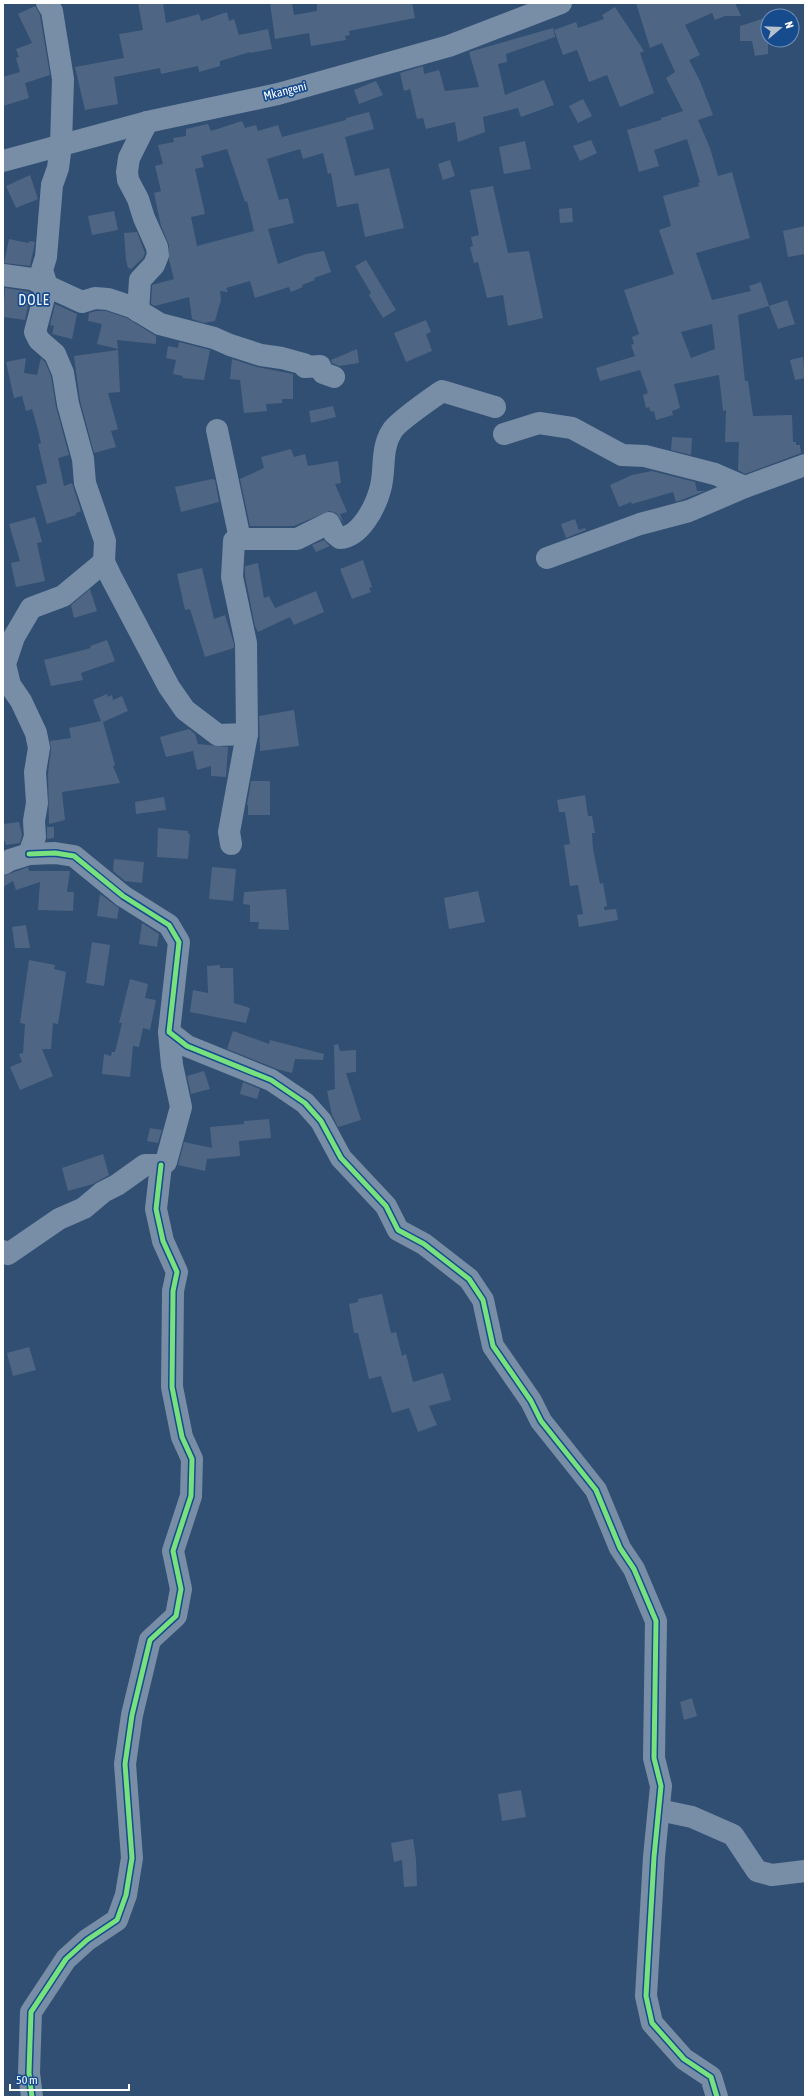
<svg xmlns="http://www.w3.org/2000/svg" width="808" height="2100" font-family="'Asap Condensed',sans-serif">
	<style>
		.building { fill: #4e6683; fill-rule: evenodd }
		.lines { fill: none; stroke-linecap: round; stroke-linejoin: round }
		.minor { stroke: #788ea6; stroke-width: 22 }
		.cycleway-casing { stroke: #164b8e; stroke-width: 8 }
		.cycleway { stroke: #77e17e; stroke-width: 5 }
		.labels { text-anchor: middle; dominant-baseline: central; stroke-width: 3.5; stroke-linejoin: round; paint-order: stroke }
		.street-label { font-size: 12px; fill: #fff; stroke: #164b8e }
		.quarter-label { font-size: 14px; letter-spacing: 1px; fill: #fff; stroke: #164b8e }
	</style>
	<rect width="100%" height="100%" fill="#314e73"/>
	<g class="building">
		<path d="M138,3H163L166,23L199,14L201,21L227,12L229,21L234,19L239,35L268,29L272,49L250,53V52L220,61V66L199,72L198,66L161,74L160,68L114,77L118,104L85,110L75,67L124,58L119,34L143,30Z"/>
		<path d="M270,3H292L294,15L317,11V3H412L415,18L349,31L350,35L345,36L346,40L311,46L309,33L275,39Z"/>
		<path d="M636,3H735L741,16H725L715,20L712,13L685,25L700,55L689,60L700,81L713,115L698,120L710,148L718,176L732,172L750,238L696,253L712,300L751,291L749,286L761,282L769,306L738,315L745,381H748L753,416L792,415L793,442H796V445H800L801,453L745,474L738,470L739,442H725L726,410L723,411L719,375L674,384L680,408L672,411L673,415L656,420L654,411L651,412L649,407L646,408L643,395L648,393L640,370L600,381L596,368L635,356L631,345L634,344L632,337L639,334L624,290L674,274L659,230L671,226L663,196L699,186L698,183L700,182L687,139L654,150L659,166L639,172L627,130L661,120V118L683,111L666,78L675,72L662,43L650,48ZM712,324L715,349L691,358L681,332Z"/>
		<path d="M35,6L40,15L50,75L25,83L29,98L3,106V77L20,72L16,58L19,57L16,49L32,43L18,14Z"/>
		<path d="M615,7L644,51L640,53L654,93L620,107L607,75L589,82L577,50L563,55L554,30L576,22L578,28L604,19L602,15Z"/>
		<path d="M768,17V54L755,56L752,41H740V26Z"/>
		<path d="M553,28L555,37L506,54L507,62L498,64L505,95L544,80L554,105L521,117L518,108L483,117L485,132L458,142L455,122L426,129L423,118L417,119L410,89L404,91L400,73L423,66L424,74L439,70L445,91L479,87L469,52Z"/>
		<path d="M376,81L383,95L359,104L354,90Z"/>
		<path d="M583,99L592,116L578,123L569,106Z"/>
		<path d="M369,112L374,129L345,137L355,176L389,168L404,228L365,237L358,203L337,207L331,173L328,174L323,153L303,159L300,149L267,159L279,200L288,198L294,223L268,229L278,264L306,254L324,251L331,272L314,278L315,280L302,285L303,287L291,292L289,287L255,298L250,281L226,288L228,292L220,291L221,300L215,321L204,323L192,319L189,297L155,306L151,304L152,285L174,279L169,260V245L161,226L154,193L161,191L155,166L163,164L158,145L174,142L173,138L186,136V129L208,124L211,131L242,121L245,128L256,125L258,131L278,125L282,137L346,120V118ZM227,149L245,202L247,201L254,231L197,246L191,217L205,214L195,169L204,167L201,156Z"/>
		<path d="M591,140L597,153L580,161L573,146Z"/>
		<path d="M525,141L531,169L504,174L499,147Z"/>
		<path d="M450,160L455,176L443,180L438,164Z"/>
		<path d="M30,175L38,199L16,208L6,186Z"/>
		<path d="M493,186L508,253L529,251L543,318L508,326L503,295L487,298L478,262L474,263L470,247L473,246L471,237L479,235L470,190Z"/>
		<path d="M572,208L573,222L560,223L559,209Z"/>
		<path d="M114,211L118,230L92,235L88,216Z"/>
		<path d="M805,226V254L788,257L783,231Z"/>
		<path d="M137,232L145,253L143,258L130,270V268H128L126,260L124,233Z"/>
		<path d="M9,239L28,243L30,241L35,242L30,266L4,263Z"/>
		<path d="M366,260L396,310L383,318L369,295L371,293L355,266Z"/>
		<path d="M5,288L31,292L25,320L3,317Z"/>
		<path d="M787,300L795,324L778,329L769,306Z"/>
		<path d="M55,304L77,314L72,339L52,334L54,326L50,325Z"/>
		<path d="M96,311H106L127,318L156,336V344L117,340L118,349L97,344L102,324L88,321L89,313Z"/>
		<path d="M426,320L431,332L426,334L432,351L406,362L394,333Z"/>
		<path d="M179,342L210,350L204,380L182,378L183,376L173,374L176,360L166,358L168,346L178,348Z"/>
		<path d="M357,349L359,363L339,366L332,363L331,360Z"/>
		<path d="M118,350L120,392L108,393L118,429L111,431L116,447L94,453L80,401L74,356Z"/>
		<path d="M803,357L805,378L795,380L790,360Z"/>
		<path d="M26,358L24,373L37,375L41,358L45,362L51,376L56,407L69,455L58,458L64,486L72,483L81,511L76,513V515L47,524L36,486L47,483L38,444L41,443L38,430L32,409L26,411L22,396L14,398L6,362Z"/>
		<path d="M232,359L257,367L293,374V399H282V403L266,404L267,411L244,413L240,380L230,379Z"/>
		<path d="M333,406L336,417L311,423L309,411Z"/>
		<path d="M672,437L692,438L691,455L671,450Z"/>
		<path d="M291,449L294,457L305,454L308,466L338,461L341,483L335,484L347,512L340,514L344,524L336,513L329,511L294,526H250L240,479L264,468L261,457Z"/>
		<path d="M652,471L695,482L697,491H705L676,502L673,492L632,504L631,502L619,507L610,485L632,475Z"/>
		<path d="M212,479L215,480L219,502L181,512L175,487Z"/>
		<path d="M35,517L42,542L37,543L45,581L16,587L11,563L20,561L9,524Z"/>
		<path d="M575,519L579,530L585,528L586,530L566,538L561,524Z"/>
		<path d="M324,540L330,546L316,552L312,545Z"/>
		<path d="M363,560L372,587L369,588L371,592L352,599L340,569Z"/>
		<path d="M258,563L264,598L269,596L275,608L316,591L324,612L294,625L290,617L258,632L255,626L245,576V566Z"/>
		<path d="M202,568L214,619L225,615L234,644V648L205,657L190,609L185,610L177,574Z"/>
		<path d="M90,589L97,611L74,618L71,605Z"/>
		<path d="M107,640L115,661L81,673L83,680L51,686L44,660L91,648L90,646Z"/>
		<path d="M107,694L108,697L112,695L113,700L122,696L128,711L103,722L115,765L113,766L120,783L62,792L65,820L49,824L48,773L51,750L50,741L71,738L69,728L101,721L93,700Z"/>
		<path d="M294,710L299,746L260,751L259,716Z"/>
		<path d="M189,729L195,734L198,744L228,747L226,777L211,776V766L197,770L193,751L166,757L160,737Z"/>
		<path d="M251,781H270V815H248V805H247Z"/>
		<path d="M585,795L588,816H592L595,833H592L593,849L600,884L603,883L607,906L604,907V910L616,909L618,920L579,927L577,915L583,914L578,885L570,886L564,845L570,844L565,812H559L557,800Z"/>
		<path d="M164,797L166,810L136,814L135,802Z"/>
		<path d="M19,822L22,835L20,843L6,845L5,841H3V824Z"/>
		<path d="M47,827H54V838L47,839Z"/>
		<path d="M158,828L188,831V834H190L188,859L157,857Z"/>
		<path d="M114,859L144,862L142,883L125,881L113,871Z"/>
		<path d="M28,867L29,871H70L67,892H74L73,911L38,910L40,882L16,890L13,881L3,887V876Z"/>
		<path d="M212,867L236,869L233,901L209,899Z"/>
		<path d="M286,889L289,930L258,929L259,922H250V905L243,904L244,892Z"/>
		<path d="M478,891L485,922L449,929L444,898Z"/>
		<path d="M100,894L119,908L117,919L97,916Z"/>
		<path d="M142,923L159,934L157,947L139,944Z"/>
		<path d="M26,925L30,948H15L12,927Z"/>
		<path d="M92,942L110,945L104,986L86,983Z"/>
		<path d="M29,960L55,965L54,969L66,972L58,1024L53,1023L51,1049H42L53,1076L20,1090L10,1067L22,1062L19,1054L23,1053L25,1024L20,1023Z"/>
		<path d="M220,965V968H233L234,1003L250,1008L246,1023L190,1012L193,990L208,993L207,966Z"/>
		<path d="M130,979L148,984L145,998L156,1000L150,1030L143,1028L139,1047L133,1046L130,1077L102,1074L104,1054L111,1056L112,1052H115L122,1023H119Z"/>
		<path d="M233,1031L269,1044L270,1040L324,1054L323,1060L295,1059L292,1073L277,1069L227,1049Z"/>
		<path d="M338,1044L340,1051L356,1050V1072L346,1073L361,1120L338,1127L332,1115L327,1091L335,1089L334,1045Z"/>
		<path d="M204,1071L210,1089L191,1094L187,1076Z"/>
		<path d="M243,1082L260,1089L257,1099L240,1094Z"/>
		<path d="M269,1119L271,1138L239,1141L240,1156L207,1159L205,1171L178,1165L184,1142L212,1148L210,1127L244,1124V1121Z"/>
		<path d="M150,1128L162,1130L158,1143L147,1141Z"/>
		<path d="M103,1154L109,1175L93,1184L68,1191L62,1168Z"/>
		<path d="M382,1294L391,1333L396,1332L402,1356L406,1354L413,1382L443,1373L451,1400L429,1406L437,1425L418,1432L409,1408L392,1413L381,1376L369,1379L358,1333H354L349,1304L358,1302V1299Z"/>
		<path d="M29,1347L36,1370L13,1376L7,1353Z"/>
		<path d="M692,1698L697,1716L684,1720L680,1702Z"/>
		<path d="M521,1790L526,1817L502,1821L498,1794Z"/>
		<path d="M413,1839L416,1859L417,1886L404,1887L402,1860L394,1862L391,1843Z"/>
	</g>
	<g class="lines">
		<g class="minor">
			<path d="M47,3L52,11L63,79L61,145L58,168L52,185L46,257L42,270L47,286L35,332L39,340L55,354L63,373L68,404L83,459L85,483L105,541L104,562L111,577L169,687L185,710L218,735L247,734"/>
			<path d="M3,161L147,122L278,94L449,46L561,3"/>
			<path d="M3,275L32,279L82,302L95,298L108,299L132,307L160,324L214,338L230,345L261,355L282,358L304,364L305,367L320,366L323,373L334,377"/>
			<path d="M138,311L140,280L154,265L158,255L157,247L144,218L138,199L128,180L127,172L129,158L147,122"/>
			<path d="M217,430L240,539"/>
			<path d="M504,434L539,423L572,428L622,455L645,456L715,474L745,487"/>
			<path d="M547,558L640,524L689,511L745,487L805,465"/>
			<path d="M231,844L229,832L247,734L246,643L232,577L234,541L240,539H297L329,523L334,533L340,538C360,537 375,508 380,490C386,471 380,449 392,431C397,422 432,398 442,391L495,407"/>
			<path d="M29,854L55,853L74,856L123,896L169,925L179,942L169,1032L187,1046L271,1080L305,1103L321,1121L341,1158L386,1206L398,1230L424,1244L469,1279L483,1300L493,1346L531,1401L541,1421L596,1490L620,1548L634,1569L656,1621L654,1758L661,1786L654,1857L646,1996L652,2023L684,2059L711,2077L717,2097"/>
			<path d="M3,864L10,860L29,854L35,837L34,821L37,803L35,772L39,748L36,733L21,701L10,685L5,664L14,637L31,608L63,596L104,562"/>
			<path d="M3,1251L8,1254L59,1219L84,1208L103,1192L117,1185L145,1165H161L166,1162L181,1107L172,1065L169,1032"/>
			<path d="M659,1810L692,1817L733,1835L757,1871L772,1875L805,1871"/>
			<path d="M32,2097L29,2073L31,2012L66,1959L87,1940L117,1920L126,1895L132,1858L125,1764L132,1715L150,1640L176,1616L181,1589L173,1551L191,1496L192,1459L182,1437L172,1387L173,1291L177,1272L163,1241L156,1209L161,1165"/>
		</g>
		<defs>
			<g id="cycleway">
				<path d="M29,854L55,853L74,856L123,896L169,925L179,942L169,1032L187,1046L271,1080L305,1103L321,1121L341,1158L386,1206L398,1230L424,1244L469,1279L483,1300L493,1346L531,1401L541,1421L596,1490L620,1548L634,1569L656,1621L654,1758L661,1786L654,1857L646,1996L652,2023L684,2059L711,2077L717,2097"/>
				<path d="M32,2097L29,2073L31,2012L66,1959L87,1940L117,1920L126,1895L132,1858L125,1764L132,1715L150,1640L176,1616L181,1589L173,1551L191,1496L192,1459L182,1437L172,1387L173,1291L177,1272L163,1241L156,1209L161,1165"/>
			</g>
		</defs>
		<use href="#cycleway" class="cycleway-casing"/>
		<use href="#cycleway" class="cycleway"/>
	</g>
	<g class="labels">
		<g class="street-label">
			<text transform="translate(285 91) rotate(-14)">Mkangeni</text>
		</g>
		<g class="quarter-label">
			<text x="34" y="300">DOLE</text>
		</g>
	</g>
	<rect width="808" height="2100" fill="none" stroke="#ffffff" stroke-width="8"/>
	<g transform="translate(780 28) rotate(71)"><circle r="19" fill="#164b8e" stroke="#7393bb"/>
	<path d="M0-3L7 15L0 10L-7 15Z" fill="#b7c1ce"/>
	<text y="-6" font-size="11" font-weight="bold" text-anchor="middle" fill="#ffffff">N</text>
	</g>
	<path d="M10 2084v6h119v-6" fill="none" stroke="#ffffff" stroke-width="2"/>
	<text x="16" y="2084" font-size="12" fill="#ffffff" stroke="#164b8e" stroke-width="3" paint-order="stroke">50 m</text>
</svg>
